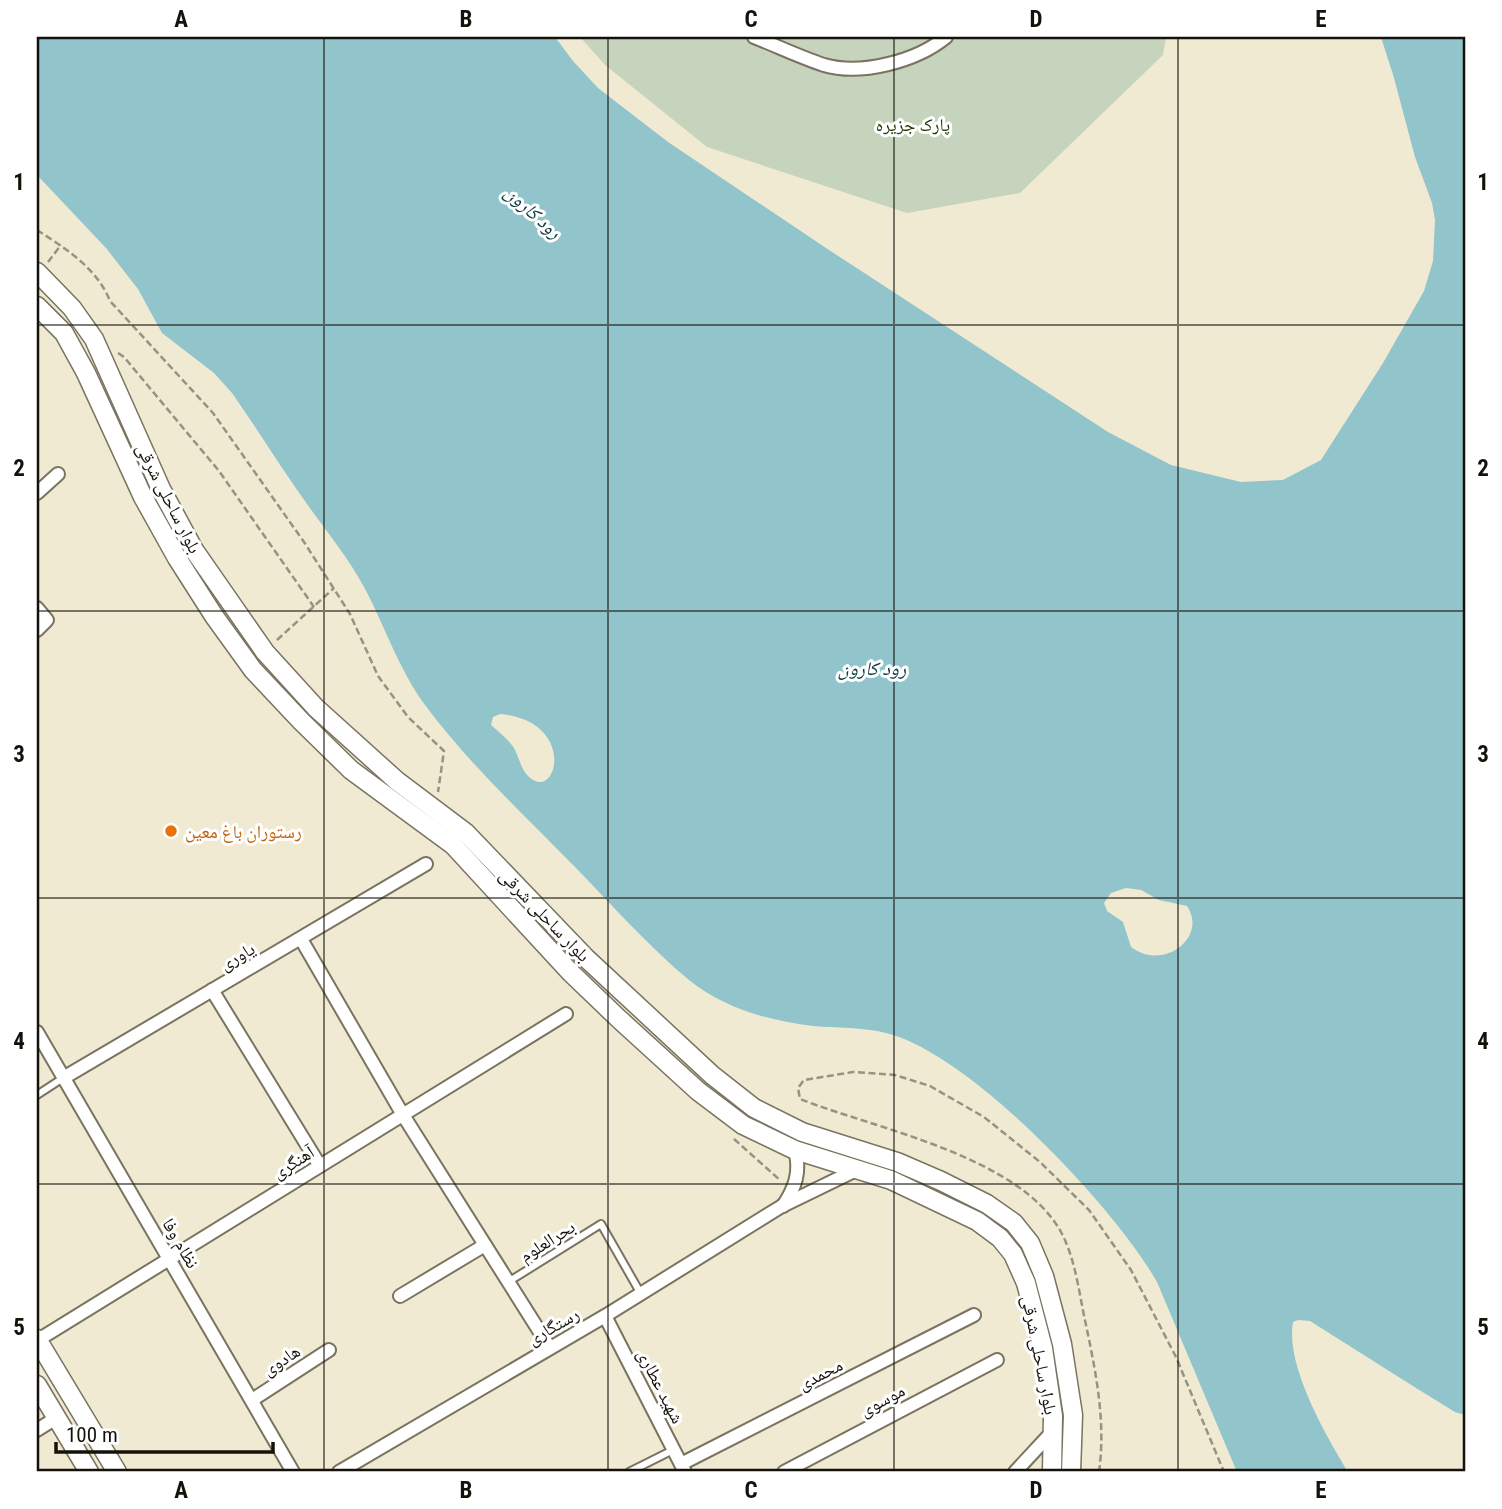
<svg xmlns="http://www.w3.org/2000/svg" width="1502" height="1509" font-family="'Roboto Condensed','Noto Naskh Arabic',sans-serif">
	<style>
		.green { fill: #c7d4bd }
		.water { fill: #91c4cb; fill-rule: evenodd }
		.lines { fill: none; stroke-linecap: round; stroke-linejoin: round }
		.lane-casing { stroke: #79735f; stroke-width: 10 }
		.street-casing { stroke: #79735f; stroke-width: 16 }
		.secondary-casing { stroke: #79735f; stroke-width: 21 }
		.path { stroke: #979281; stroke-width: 2.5; stroke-dasharray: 7 3.5; stroke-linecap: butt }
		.lane { stroke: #fff; stroke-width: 6 }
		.street { stroke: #fff; stroke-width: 12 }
		.secondary { stroke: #fff; stroke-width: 18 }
		.grid { fill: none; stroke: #15120b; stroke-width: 2; stroke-opacity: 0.55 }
		.food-dot { fill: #e8710a; stroke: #fff; stroke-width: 2.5 }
		.labels { text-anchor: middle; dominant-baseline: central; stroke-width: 6; stroke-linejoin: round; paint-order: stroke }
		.park-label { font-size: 18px; fill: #223b03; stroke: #fff }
		.street-label { font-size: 18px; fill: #15120b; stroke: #fff }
		.food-label { font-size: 18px; fill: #c56008; stroke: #fff; text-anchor: start }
		.water-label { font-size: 19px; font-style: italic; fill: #0b3d42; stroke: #fff }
		.neatline { fill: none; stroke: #15120b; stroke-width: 2.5 }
		.grid-label { font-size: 23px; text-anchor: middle; font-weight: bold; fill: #15120b }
	</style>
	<rect width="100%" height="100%" fill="#f0ead3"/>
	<path class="green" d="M580,37H1166L1163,55L1020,193L907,213L707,147L605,65Z"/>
	<path class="water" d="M37,37H555L573,61L598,88L668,142L826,248L1108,432L1171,465L1241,482L1283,480L1321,460L1383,363L1424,291L1433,261L1435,220L1432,203L1415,157L1394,78L1381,37H1465V1415L1455,1412L1416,1388L1310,1321L1298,1320L1293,1322C1285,1365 1326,1436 1348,1472H1237L1157,1282C1115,1208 970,1053 886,1033C863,1027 837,1028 813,1026C770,1021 723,1008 689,980C648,946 612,905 575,867C524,815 469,764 425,705C398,668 385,626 364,587C348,557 326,531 307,504C281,468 258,430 232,393L214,373L162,333L138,289L106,248L37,175ZM500,714C578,721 557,803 529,777C521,770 519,757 514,748C508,739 499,732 491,725L493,717ZM1126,888L1141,890L1159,900L1187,906C1208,937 1164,972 1131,947L1123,922L1107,911L1104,903L1111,893Z"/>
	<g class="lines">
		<defs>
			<g id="lane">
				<path d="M37,1095L63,1078"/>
				<path d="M508,1282L601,1224L641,1294"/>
				<path d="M629,1472L673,1450"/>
			</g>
			<g id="street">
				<path d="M754,37C777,46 800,57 824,65C861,76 917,61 946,37"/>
				<path d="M37,493L58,474"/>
				<path d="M37,608L47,620L37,630"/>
				<path d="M301,939L403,1115L550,1348"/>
				<path d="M212,990L320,1166"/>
				<path d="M37,1032L293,1472"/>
				<path d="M65,1077L426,864"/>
				<path d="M783,1206C795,1188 801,1172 795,1150"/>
				<path d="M400,1296L485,1245"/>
				<path d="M605,1316L685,1472"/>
				<path d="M38,1340L566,1014"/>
				<path d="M252,1400L329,1350"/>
				<path d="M37,1430L56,1418"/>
				<path d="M681,1464L974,1315"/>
				<path d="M339,1472L605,1316L782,1206L858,1169"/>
				<path d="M784,1472L997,1360"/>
				<path d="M1015,1472L1053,1431"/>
			</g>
			<g id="secondary">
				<path d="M37,272L72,308L94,339L161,489L194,550L265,652L316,708L397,781L466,833L586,958L712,1075L754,1108L802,1132L897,1162L941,1181L987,1204L1014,1223L1030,1243L1044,1276L1062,1344L1073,1415L1071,1472"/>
				<path d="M37,306L64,333L86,373L143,497L177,558L214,616L253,670L301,721L351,770L453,845L570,972L619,1019L698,1091L743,1125L795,1150L891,1180L977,1221L1000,1238L1013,1254L1026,1283L1043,1348L1053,1416L1052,1472"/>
				<path d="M37,1339L117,1472"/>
				<path d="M37,1385L89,1472"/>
			</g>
		</defs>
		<use href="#lane" class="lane-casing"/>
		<use href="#street" class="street-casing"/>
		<use href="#secondary" class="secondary-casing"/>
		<g class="path">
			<path d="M37,230C65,248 97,268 110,301L213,413L304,542L350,614L378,676L408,717L444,751L438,792"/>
			<path d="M48,262L61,245"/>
			<path d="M118,353L124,357L219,471L314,607"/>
			<path d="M277,640L334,588"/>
			<path d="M734,1139L781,1181"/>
			<path d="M1099,1472C1106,1422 1096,1373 1086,1325C1079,1294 1076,1260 1061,1232C1019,1156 876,1129 800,1099L798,1088L804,1080L853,1072L895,1075L930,1086L984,1117L1040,1162L1089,1210L1131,1270L1176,1357L1224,1472"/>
		</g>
		<use href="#lane" class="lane"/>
		<use href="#street" class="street"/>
		<use href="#secondary" class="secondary"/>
	</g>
	<path class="grid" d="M324,37V1472M608,37V1472M894,37V1472M1178,37V1472M37,325H1465M37,611H1465M37,898H1465M37,1184H1465"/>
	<circle class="food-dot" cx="171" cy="831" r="7"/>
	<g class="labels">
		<g class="park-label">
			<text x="913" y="124">پارک جزیره</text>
		</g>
		<g class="street-label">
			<text transform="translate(169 498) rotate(63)">بلوار ساحلی شرقی</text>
			<text transform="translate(545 915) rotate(46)">بلوار ساحلی شرقی</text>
			<text transform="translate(237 956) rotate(-30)">یاوری</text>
			<text transform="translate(293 1162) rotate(-32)">آهنگری</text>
			<text transform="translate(547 1241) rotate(-32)">بحرالعلوم</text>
			<text transform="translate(181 1243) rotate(60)">نظام وفا</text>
			<text transform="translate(553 1326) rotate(-30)">رستگاری</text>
			<text transform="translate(1040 1355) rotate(79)">بلوار ساحلی شرقی</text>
			<text transform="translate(281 1360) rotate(-33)">هادوی</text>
			<text transform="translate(820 1374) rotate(-27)">محمدی</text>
			<text transform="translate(661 1386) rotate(63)">شهید عطاری</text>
			<text transform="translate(882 1400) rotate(-28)">موسوی</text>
		</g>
		<g class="food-label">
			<text x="185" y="831">رستوران باغ معین</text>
		</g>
		<g class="water-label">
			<text transform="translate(533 212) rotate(42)">رود کارون</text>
			<text x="872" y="668">رود کارون</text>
		</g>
	</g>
	<rect width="1502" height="1509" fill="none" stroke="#ffffff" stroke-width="77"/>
	<path d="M56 1442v10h217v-10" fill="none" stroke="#15120b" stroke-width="3.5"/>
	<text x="66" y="1442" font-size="21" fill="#15120b" stroke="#ffffff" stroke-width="5" paint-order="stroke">100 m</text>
	<rect x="38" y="38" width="1426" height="1432" class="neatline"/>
	<g class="grid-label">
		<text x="181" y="27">A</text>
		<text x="466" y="27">B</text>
		<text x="751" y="27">C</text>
		<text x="1036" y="27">D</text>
		<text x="1321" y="27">E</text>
		<text x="19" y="190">1</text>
		<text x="1483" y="190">1</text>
		<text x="19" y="476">2</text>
		<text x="1483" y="476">2</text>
		<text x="19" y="762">3</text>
		<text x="1483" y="762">3</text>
		<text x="19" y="1049">4</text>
		<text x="1483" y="1049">4</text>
		<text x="19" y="1335">5</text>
		<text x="1483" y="1335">5</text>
		<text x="181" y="1498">A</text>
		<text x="466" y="1498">B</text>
		<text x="751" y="1498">C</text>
		<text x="1036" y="1498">D</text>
		<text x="1321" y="1498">E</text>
	</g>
</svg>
